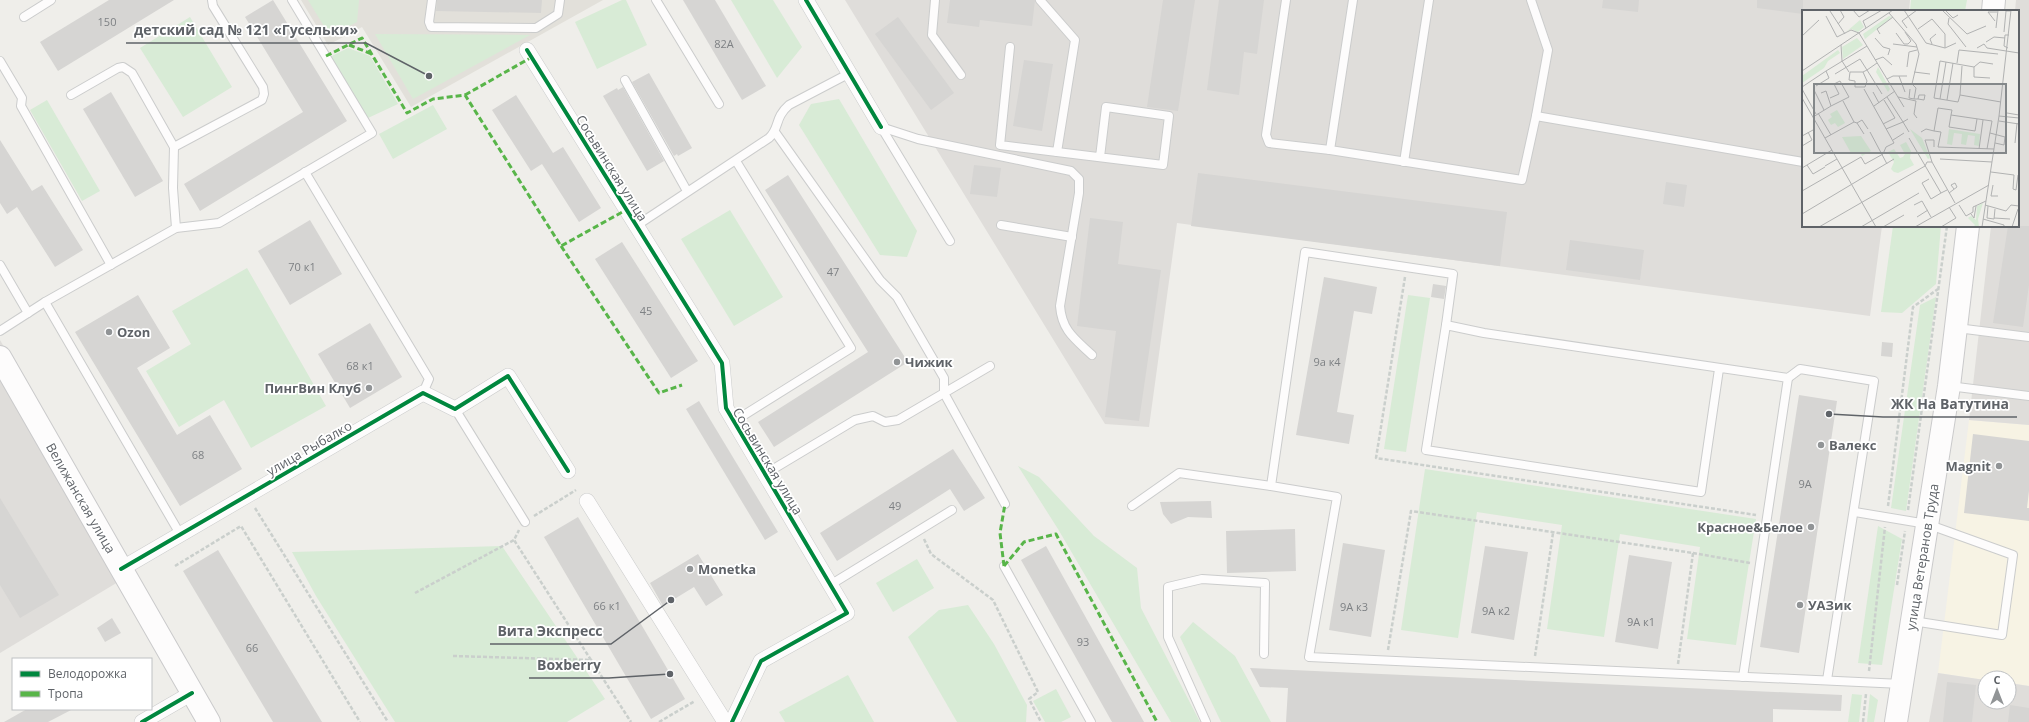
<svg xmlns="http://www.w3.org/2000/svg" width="2029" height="722" font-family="'Open Sans',sans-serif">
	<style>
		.commercial { fill: #f7f3e4 }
		.industrial { fill: #dfddda }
		.education { fill: #e2e0da }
		.green { fill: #d8ebd6 }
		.building { fill: #d6d5d3 }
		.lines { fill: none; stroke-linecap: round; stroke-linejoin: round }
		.lane-casing { stroke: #cbcccc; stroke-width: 10 }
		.street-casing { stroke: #cbcccc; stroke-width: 16 }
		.secondary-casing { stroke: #cacacb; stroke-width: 24 }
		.path { stroke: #cacfcc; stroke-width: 2.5; stroke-dasharray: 4 2; stroke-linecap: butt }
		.lane { stroke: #fdfcfc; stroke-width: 8 }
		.street { stroke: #fdfcfc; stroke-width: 15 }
		.secondary { stroke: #fdfcfc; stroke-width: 22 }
		.quiet { stroke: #58b549; stroke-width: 3; stroke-dasharray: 6 3; stroke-linecap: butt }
		.cycleway-casing { stroke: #fff; stroke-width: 6 }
		.cycleway { stroke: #00873e; stroke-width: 4 }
		.poi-dot { fill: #919496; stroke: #fff; stroke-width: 1.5 }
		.labels { text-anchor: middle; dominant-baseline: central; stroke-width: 3.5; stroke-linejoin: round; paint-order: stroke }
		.number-label { font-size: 11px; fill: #7e8184 }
		.street-label { font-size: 13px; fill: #5f6368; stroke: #fff }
		.poi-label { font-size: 13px; font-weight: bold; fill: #5f6368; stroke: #fff; text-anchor: start }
		.inset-road { fill: none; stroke: #b1b2b2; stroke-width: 1 }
		.view { fill: #84888a; fill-opacity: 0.15; stroke: #84888a; stroke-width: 2 }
		.inset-edge { fill: none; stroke: #5f6368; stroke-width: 2 }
		.leader { fill: none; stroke: #5f6368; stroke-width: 1.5 }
		.callout-dot { fill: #5f6368; stroke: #fff; stroke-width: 1.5 }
		.callout-label { font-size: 14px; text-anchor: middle; font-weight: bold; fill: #5f6368; stroke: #fff; stroke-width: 3.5; stroke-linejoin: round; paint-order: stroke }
	</style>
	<rect width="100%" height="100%" fill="#efeeea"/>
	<path class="commercial" d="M1969,420L2029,425V686L2009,683V678H1985V680L1938,673Z"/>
	<g class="industrial">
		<path d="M845,0H1910L1909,11H1803V226H1882L1870,316L1177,223L1149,427L1105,424Z"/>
		<path d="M2016,0H2029V425L1969,420L1991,226H2018V11H2015Z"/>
		<path d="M0,340L133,573L0,653Z"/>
		<path d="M1938,673L1985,680V702H2009V683L2029,686V722H1929Z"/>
	</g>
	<path class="education" d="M301,0H603L411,107L362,27L328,45Z"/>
	<g class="green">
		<path d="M308,0H359L357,22L330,36Z"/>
		<path d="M622,0H626L647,45L597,69L575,22Z"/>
		<path d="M731,0H773L802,47L777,78Z"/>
		<path d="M1911,0H1967L1965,11H1910Z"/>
		<path d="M190,17L232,87L183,117L140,48Z"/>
		<path d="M375,34L530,35L413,99Z"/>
		<path d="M348,48L370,56L398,104L368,118L330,57Z"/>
		<path d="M839,99L917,231L907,257L880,255L799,125L811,104Z"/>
		<path d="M47,100L100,191L82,201L30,110Z"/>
		<path d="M433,105L447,129L393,159L379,134Z"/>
		<path d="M730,210L783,297L734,326L681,239Z"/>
		<path d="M1893,226H1941L1936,284L1902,313L1881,312Z"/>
		<path d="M247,268L326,406L251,448L224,400L179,427L146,371L191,344L172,311Z"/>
		<path d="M1408,295L1430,298L1406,452L1384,449Z"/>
		<path d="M1936,297L1906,511L1891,508L1920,305Z"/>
		<path d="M1018,466L1039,477L1094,536L1137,568L1141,608L1200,722H1171L1058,529Z"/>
		<path d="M1425,469L1756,519L1736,645L1687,639L1700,547L1620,534L1604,637L1547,629L1562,525L1477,512L1458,638L1401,630Z"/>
		<path d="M1878,526L1902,539L1882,665L1858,663Z"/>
		<path d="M502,546L605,699L567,722H395L316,596L292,552Z"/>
		<path d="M917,559L934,588L893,612L876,583Z"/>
		<path d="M968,605L994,644L1027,705L1026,722H957L908,637L939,610Z"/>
		<path d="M1193,622L1235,656L1271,722H1221L1180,637Z"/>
		<path d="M848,675L874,722H785L779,712Z"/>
		<path d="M1056,689L1071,717L1061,722H1045L1033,701Z"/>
		<path d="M1852,694L1862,695L1859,722H1848Z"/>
		<path d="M1870,694L1878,700L1874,722H1867Z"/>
	</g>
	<g class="building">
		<path d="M109,0H174L58,71L40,42Z"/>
		<path d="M273,0L347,121L200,211L184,184L303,112L245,17Z"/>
		<path d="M437,0H542L541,13L436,11Z"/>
		<path d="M683,0H715L766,86L742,100Z"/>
		<path d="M950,0H1035L1032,26L980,20L979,27L947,23Z"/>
		<path d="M1163,0H1195L1178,111L1147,107Z"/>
		<path d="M1219,0H1264L1257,54L1244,52L1239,95L1207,90Z"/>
		<path d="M1603,0H1639L1638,12L1602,8Z"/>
		<path d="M1757,0H1803V14L1757,8Z"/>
		<path d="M898,17L954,93L931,110L875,34Z"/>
		<path d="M1024,60L1053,64L1042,131L1013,126Z"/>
		<path d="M649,73L692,148L678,156L677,154L674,156L632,82Z"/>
		<path d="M623,87L664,161L647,171L603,96L617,88L618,90Z"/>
		<path d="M111,92L163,181L135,197L83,109Z"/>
		<path d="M516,95L553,153L563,147L601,208L579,222L542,164L531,171L492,110Z"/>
		<path d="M0,140L32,191L42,185L83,250L55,267L17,207L7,214L0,203Z"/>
		<path d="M974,165L1001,168L997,197L970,194Z"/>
		<path d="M1198,173L1507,212L1500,266L1191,226Z"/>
		<path d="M788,175L908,362L774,447L758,422L868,352L765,190Z"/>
		<path d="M1666,182L1687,185L1684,207L1663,204Z"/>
		<path d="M1090,218L1123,222L1118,264L1161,270L1139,421L1105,417L1116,331L1077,326Z"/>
		<path d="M310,220L342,274L290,305L258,251Z"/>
		<path d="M2008,226H2029V285L2023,327L1993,323Z"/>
		<path d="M1570,240L1644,250L1640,280L1566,270Z"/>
		<path d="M622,242L698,361L671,378L595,259Z"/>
		<path d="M1324,277L1377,287L1372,314L1354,311L1352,323L1337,412L1354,415L1349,444L1296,435Z"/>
		<path d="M1433,284L1446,286L1444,299L1431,297Z"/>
		<path d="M138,295L170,348L137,368L177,435L210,415L242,469L180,506L75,332Z"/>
		<path d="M370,323L402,377L350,408L318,354Z"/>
		<path d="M1882,342L1893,343L1892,357L1881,356Z"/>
		<path d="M1799,395L1837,401L1799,653L1760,647Z"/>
		<path d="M699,401L778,532L765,540L686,409Z"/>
		<path d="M1973,434L2029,441V491L2027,508H2029V521L1964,513Z"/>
		<path d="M953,449L985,498L964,511L950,489L837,561L820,533Z"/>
		<path d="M0,498L59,595L20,618L0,585Z"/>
		<path d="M1211,501L1212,518L1188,517L1171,524L1163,514L1160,502Z"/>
		<path d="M578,517L685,699L651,719L544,537Z"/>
		<path d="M1295,529L1296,571L1227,573L1226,531Z"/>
		<path d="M1343,543L1385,550L1371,637L1329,630Z"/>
		<path d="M1046,546L1144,722H1112L1021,560Z"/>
		<path d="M1485,546L1528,552L1514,640L1471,633Z"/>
		<path d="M218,550L322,722H273L183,571Z"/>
		<path d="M698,554L723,595L706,606L694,587L663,606L650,583Z"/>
		<path d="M1629,555L1672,562L1658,649L1615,642Z"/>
		<path d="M112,618L121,633L105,642L97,628Z"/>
		<path d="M1250,668L1842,695L1841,711L1773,709V722H1286L1288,688L1260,687Z"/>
		<path d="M1947,682L1976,685L1972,722H1943Z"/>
		<path d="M2010,705L2029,708V722H2008Z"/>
		<path d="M27,709H73L48,722H4Z"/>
	</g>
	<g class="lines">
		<defs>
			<g id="lane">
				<path d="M432,0L429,22L431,27L536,28L558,14L560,0"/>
				<path d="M656,0L719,104"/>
				<path d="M935,0L932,35L961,75"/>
				<path d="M1286,0L1266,135L1269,143L1330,150L1522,180L1536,116L1803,162"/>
				<path d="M1531,0L1548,50L1536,116"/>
				<path d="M24,17L51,0"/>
				<path d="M1010,47L1000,145L1057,152L1075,40L1040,0"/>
				<path d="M0,61L22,98L21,106L111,265"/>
				<path d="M625,80L687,191"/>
				<path d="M881,127L918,139L1071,171L1079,179V193L1060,306C1062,331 1075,339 1092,355"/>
				<path d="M881,127L950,241"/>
				<path d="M174,147L262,100L264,94L263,87L213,6L212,0"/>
				<path d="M1330,150L1353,0"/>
				<path d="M1057,152L1163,165L1169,116L1106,107L1100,157"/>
				<path d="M1404,162L1429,0"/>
				<path d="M305,172L429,379L423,393"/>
				<path d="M1001,225L1072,237"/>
				<path d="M636,226L769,138C780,128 774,118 789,105L850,73"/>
				<path d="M176,228L219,223L372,133L292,0"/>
				<path d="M0,265L28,313"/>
				<path d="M45,302L180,534"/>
				<path d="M1446,325L1453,274L1305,252L1271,486L1337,497L1309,657L1902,684"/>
				<path d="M1957,328L2029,337"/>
				<path d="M0,331L45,302L176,228L173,188L174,147L132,73L123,67L118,68L71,95"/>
				<path d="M990,366L944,393L1005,504"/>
				<path d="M1719,369L1701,492L1426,450L1446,325L1484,333L1788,378L1800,369L1874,381L1827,680"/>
				<path d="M1949,386L2029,396"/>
				<path d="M455,409L525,522"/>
				<path d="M733,422L851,348L736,161"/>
				<path d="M765,474L855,420L873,416L885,422L898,420L944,393V378L897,297L880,280L775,132"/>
				<path d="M1132,506L1179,473L1271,486"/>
				<path d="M1855,512L1927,524L2013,555L2002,635L1913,621"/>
				<path d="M1004,566L1091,722"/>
				<path d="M830,585L952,510"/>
				<path d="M1743,677L1788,378"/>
				<path d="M1206,722L1168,637V587L1202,579L1265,583L1264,654"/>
			</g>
			<g id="street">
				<path d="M806,0L881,127"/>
				<path d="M527,50L722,363L726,408L847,613L761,661L732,722"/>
				<path d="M587,501L725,722"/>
				<path d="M121,569L423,393L455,409L508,376L568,471"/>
				<path d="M142,722L192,693"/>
			</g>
			<g id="secondary">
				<path d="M1993,11L1994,0"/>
				<path d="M0,357L209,722"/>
				<path d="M1896,722L1949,386L1968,226"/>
			</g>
		</defs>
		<use href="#lane" class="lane-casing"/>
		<use href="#street" class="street-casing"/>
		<use href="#secondary" class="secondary-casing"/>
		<g class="path">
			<path d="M1405,277L1376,458L1756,515"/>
			<path d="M1888,506L1913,307L1938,289"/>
			<path d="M255,508L388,722"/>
			<path d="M1908,510L1947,226"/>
			<path d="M534,516L576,490"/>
			<path d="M924,539L931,554L993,600L1038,692L1029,699L1041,722"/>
			<path d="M1693,553L1750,563"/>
			<path d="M175,566L241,526L360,722"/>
			<path d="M1897,585L1905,531"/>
			<path d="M415,593L514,540L519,530"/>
			<path d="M1388,650L1411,511L1693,553L1678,664"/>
			<path d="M453,656L591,660L514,540"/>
			<path d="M1535,656L1553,533"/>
			<path d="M591,660L631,722"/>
			<path d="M1869,671L1885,527"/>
			<path d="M659,722L695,701"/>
			<path d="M1863,722L1866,694"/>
		</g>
		<use href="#lane" class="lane"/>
		<use href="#street" class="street"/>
		<use href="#secondary" class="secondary"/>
		<g class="quiet">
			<path d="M349,45L372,54"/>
			<path d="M326,56L362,38L407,113L433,99L465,95L561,246L626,210"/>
			<path d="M465,95L532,57"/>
			<path d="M561,246L659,393L682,385"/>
			<path d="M1004,566L1024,542L1056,534L1157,722"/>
			<path d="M1004,566L1000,533L1005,504"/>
		</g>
		<defs>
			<g id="cycleway">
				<path d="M806,0L881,127"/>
				<path d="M527,50L722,363L726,408L847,613L761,661L732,722"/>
				<path d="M121,569L423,393L455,409L508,376L568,471"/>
				<path d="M142,722L192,693"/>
			</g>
		</defs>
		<use href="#cycleway" class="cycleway-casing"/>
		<use href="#cycleway" class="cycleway"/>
	</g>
	<g class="poi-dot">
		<circle cx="109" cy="332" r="4"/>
		<circle cx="897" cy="362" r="4"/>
		<circle cx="369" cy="388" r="4"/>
		<circle cx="1821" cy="445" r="4"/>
		<circle cx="1999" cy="466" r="4"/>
		<circle cx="1811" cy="527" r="4"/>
		<circle cx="690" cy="569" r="4"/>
		<circle cx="1800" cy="605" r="4"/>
	</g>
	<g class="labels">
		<g class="number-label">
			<text x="107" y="21">150</text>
			<text x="724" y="43">82А</text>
			<text x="302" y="266">70 к1</text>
			<text x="833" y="271">47</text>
			<text x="646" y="310">45</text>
			<text x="1327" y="361">9а к4</text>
			<text x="360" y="365">68 к1</text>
			<text x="198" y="454">68</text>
			<text x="1805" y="483">9А</text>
			<text x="895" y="505">49</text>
			<text x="607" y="605">66 к1</text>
			<text x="1354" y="606">9А к3</text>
			<text x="1496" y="610">9А к2</text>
			<text x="1641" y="621">9А к1</text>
			<text x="1083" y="641">93</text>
			<text x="252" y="647">66</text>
		</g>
		<g class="street-label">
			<text transform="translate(612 168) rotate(58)">Сосьвинская улица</text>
			<text transform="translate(309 448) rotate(-30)">улица Рыбалко</text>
			<text transform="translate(768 461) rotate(59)">Сосьвинская улица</text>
			<text transform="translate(81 498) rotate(60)">Велижанская улица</text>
			<text transform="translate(1922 557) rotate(-81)">улица Ветеранов Труда</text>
		</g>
		<g class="poi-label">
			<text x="117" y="332">Ozon</text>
			<text x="905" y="362">Чижик</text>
			<text x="361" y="388" text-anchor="end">ПингВин Клуб</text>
			<text x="1829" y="445">Валекс</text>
			<text x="1991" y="466" text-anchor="end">Magnit</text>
			<text x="1803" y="527" text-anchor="end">Красное&amp;Белое</text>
			<text x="698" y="569">Monetka</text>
			<text x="1808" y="605">УАЗик</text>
		</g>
	</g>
	<g transform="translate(1802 10)">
		<rect width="217" height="217" fill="#efeeea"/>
		<path d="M87,6L90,7L63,29L61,24ZM58,10L62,17L56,22L49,19L44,22ZM55,28L61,35L41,49L40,37ZM36,40L38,43L26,51L22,58L0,73V66ZM76,57L88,79L86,82L74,62ZM35,100L43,113L36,117L33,113L29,115L26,110L30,107L28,104ZM108,119L120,128L128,148L126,149ZM147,119L178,124L177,136L172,135L173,126L166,125L164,135L159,134L160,124L152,123L150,135L145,134ZM59,126L69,141L60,146L59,144L49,143L40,127ZM104,132L109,141L108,148L112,155L96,163L92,162L89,159L92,152L86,142L92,139L98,148L101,147L103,144L98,135ZM181,193L176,209L177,217H171L173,215L166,208L169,206L174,210L175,196Z" fill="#d8ebd6"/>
		<path class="inset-road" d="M51,0L57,7L68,0M102,0L124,33L143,38L154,33M140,0L165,24L184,16M143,0L151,8L156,5M28,1L43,24M87,3L114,34L117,44L110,74L114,78L112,89L107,88L108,79M24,6L35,27L49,20L57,23L102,97M147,8L146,14L164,37M193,11L186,2H195M36,14L42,7L38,0M64,18L61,11L80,0M105,18L100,11L115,0M194,18L196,0H204M116,19L130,9L143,24V38M202,22L204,1H209M94,23L102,34H106L109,31L103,22M78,24L75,19L91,7M0,26L17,10M73,28L81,37L88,39L86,45M184,32L192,27L203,28M91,34L115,37M130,34L128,29L134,24M39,35L40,51L47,62M175,38L182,34L185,38L217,43M206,38L202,36L203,25H207M73,50L81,47L90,55M75,53L65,60L80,84M155,53L157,40L196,44M191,54L178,52L172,57L138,51L132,88L156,92L158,85L199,92M105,57L107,42L115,40M172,57V67L188,68M0,61L91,0M112,62L128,64M33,64L58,49L65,60L61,62L65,71L63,77H53V71L47,70L48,62H61M97,66L103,82M85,69L91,66H105M14,76L27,68L24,61L65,36M0,77L24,61M0,79L14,104M12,80L22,100M71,82L77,93M158,85L160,56M96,87L114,91L112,104L115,108M0,88L74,217M28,88L37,84L32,74L38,71L47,87L29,96M112,89H116L122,90L123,85H117L116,89M138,89L144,52M145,90L151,53M41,91L52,112M72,96L93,81M16,103L29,125M205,103L217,105M149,105L150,100L136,98L132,121L139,122L136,137L192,139M197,106L217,108M11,107L29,96L24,81L19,83M106,109L101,112L107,122M175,109L173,121L147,117L149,105L190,111L185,139M197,111L217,114M55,113L62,124M81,114L93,108L82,90M84,119L101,112L85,87M68,122L85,154M119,122L124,119L132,121M188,123L203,127L202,135L193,133M0,126L11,120M23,128L52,112L55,113L60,110L66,119M107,128L139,183L145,180M91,130L102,123M213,133L215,113M0,136L10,130L6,122M132,137V130H123L130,152L153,193M177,139L181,110M138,149L190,152M5,155L11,164L23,157M23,156L35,149M0,158L30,140M189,162L212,165M212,165L211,179L214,180L216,165M127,169L120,173L129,189L139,183M191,175L189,186H196M0,181L59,147L63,154L81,144L84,137L92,133L62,79M147,183L155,177L153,173L149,175L152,179M112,195L120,191L129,207M157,195L164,206L171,202V197L184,191M183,195L204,201L209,195L217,196M0,204L92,149M169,204L172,208L174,196M115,207L126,200M185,208L192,209L193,199M185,208L186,196M192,208L208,209M181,209L202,215V217M17,217L123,156L125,152H130M59,217L117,183M81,217L102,205M113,217L187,175M139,217L154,208L147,197M180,217L197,106L209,0M210,217L216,199"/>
		<path class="view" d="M12,74H204V143H12Z"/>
		<rect width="217" height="217" class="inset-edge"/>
	</g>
	<path class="leader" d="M429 76L366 43H126M1829 414L1883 417H2017M671 600L611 644H490M670 674L609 678H529"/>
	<g class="callout-dot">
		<circle cx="429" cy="76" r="4"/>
		<circle cx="1829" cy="414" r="4"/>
		<circle cx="671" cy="600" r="4"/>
		<circle cx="670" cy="674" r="4"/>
	</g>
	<g class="callout-label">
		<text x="246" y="35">детский сад № 121 «Гусельки»</text>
		<text x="1950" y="409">ЖК На Ватутина</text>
		<text x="550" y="636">Вита Экспресс</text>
		<text x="569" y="670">Boxberry</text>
	</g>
	<rect x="12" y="658" width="140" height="52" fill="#ffffff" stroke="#bfc1c3"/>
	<rect x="20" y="671" width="20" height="6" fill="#00873e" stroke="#bfc1c3"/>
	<text x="48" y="678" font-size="12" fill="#5f6368">Велодорожка</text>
	<rect x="20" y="691" width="20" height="6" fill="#58b549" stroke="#bfc1c3"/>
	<text x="48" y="698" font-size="12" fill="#5f6368">Тропа</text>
	<g transform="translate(1997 690)"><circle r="19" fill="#ffffff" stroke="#bfc1c3"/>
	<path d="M0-3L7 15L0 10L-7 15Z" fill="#919496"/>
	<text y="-6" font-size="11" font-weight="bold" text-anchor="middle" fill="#5f6368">С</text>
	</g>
</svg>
